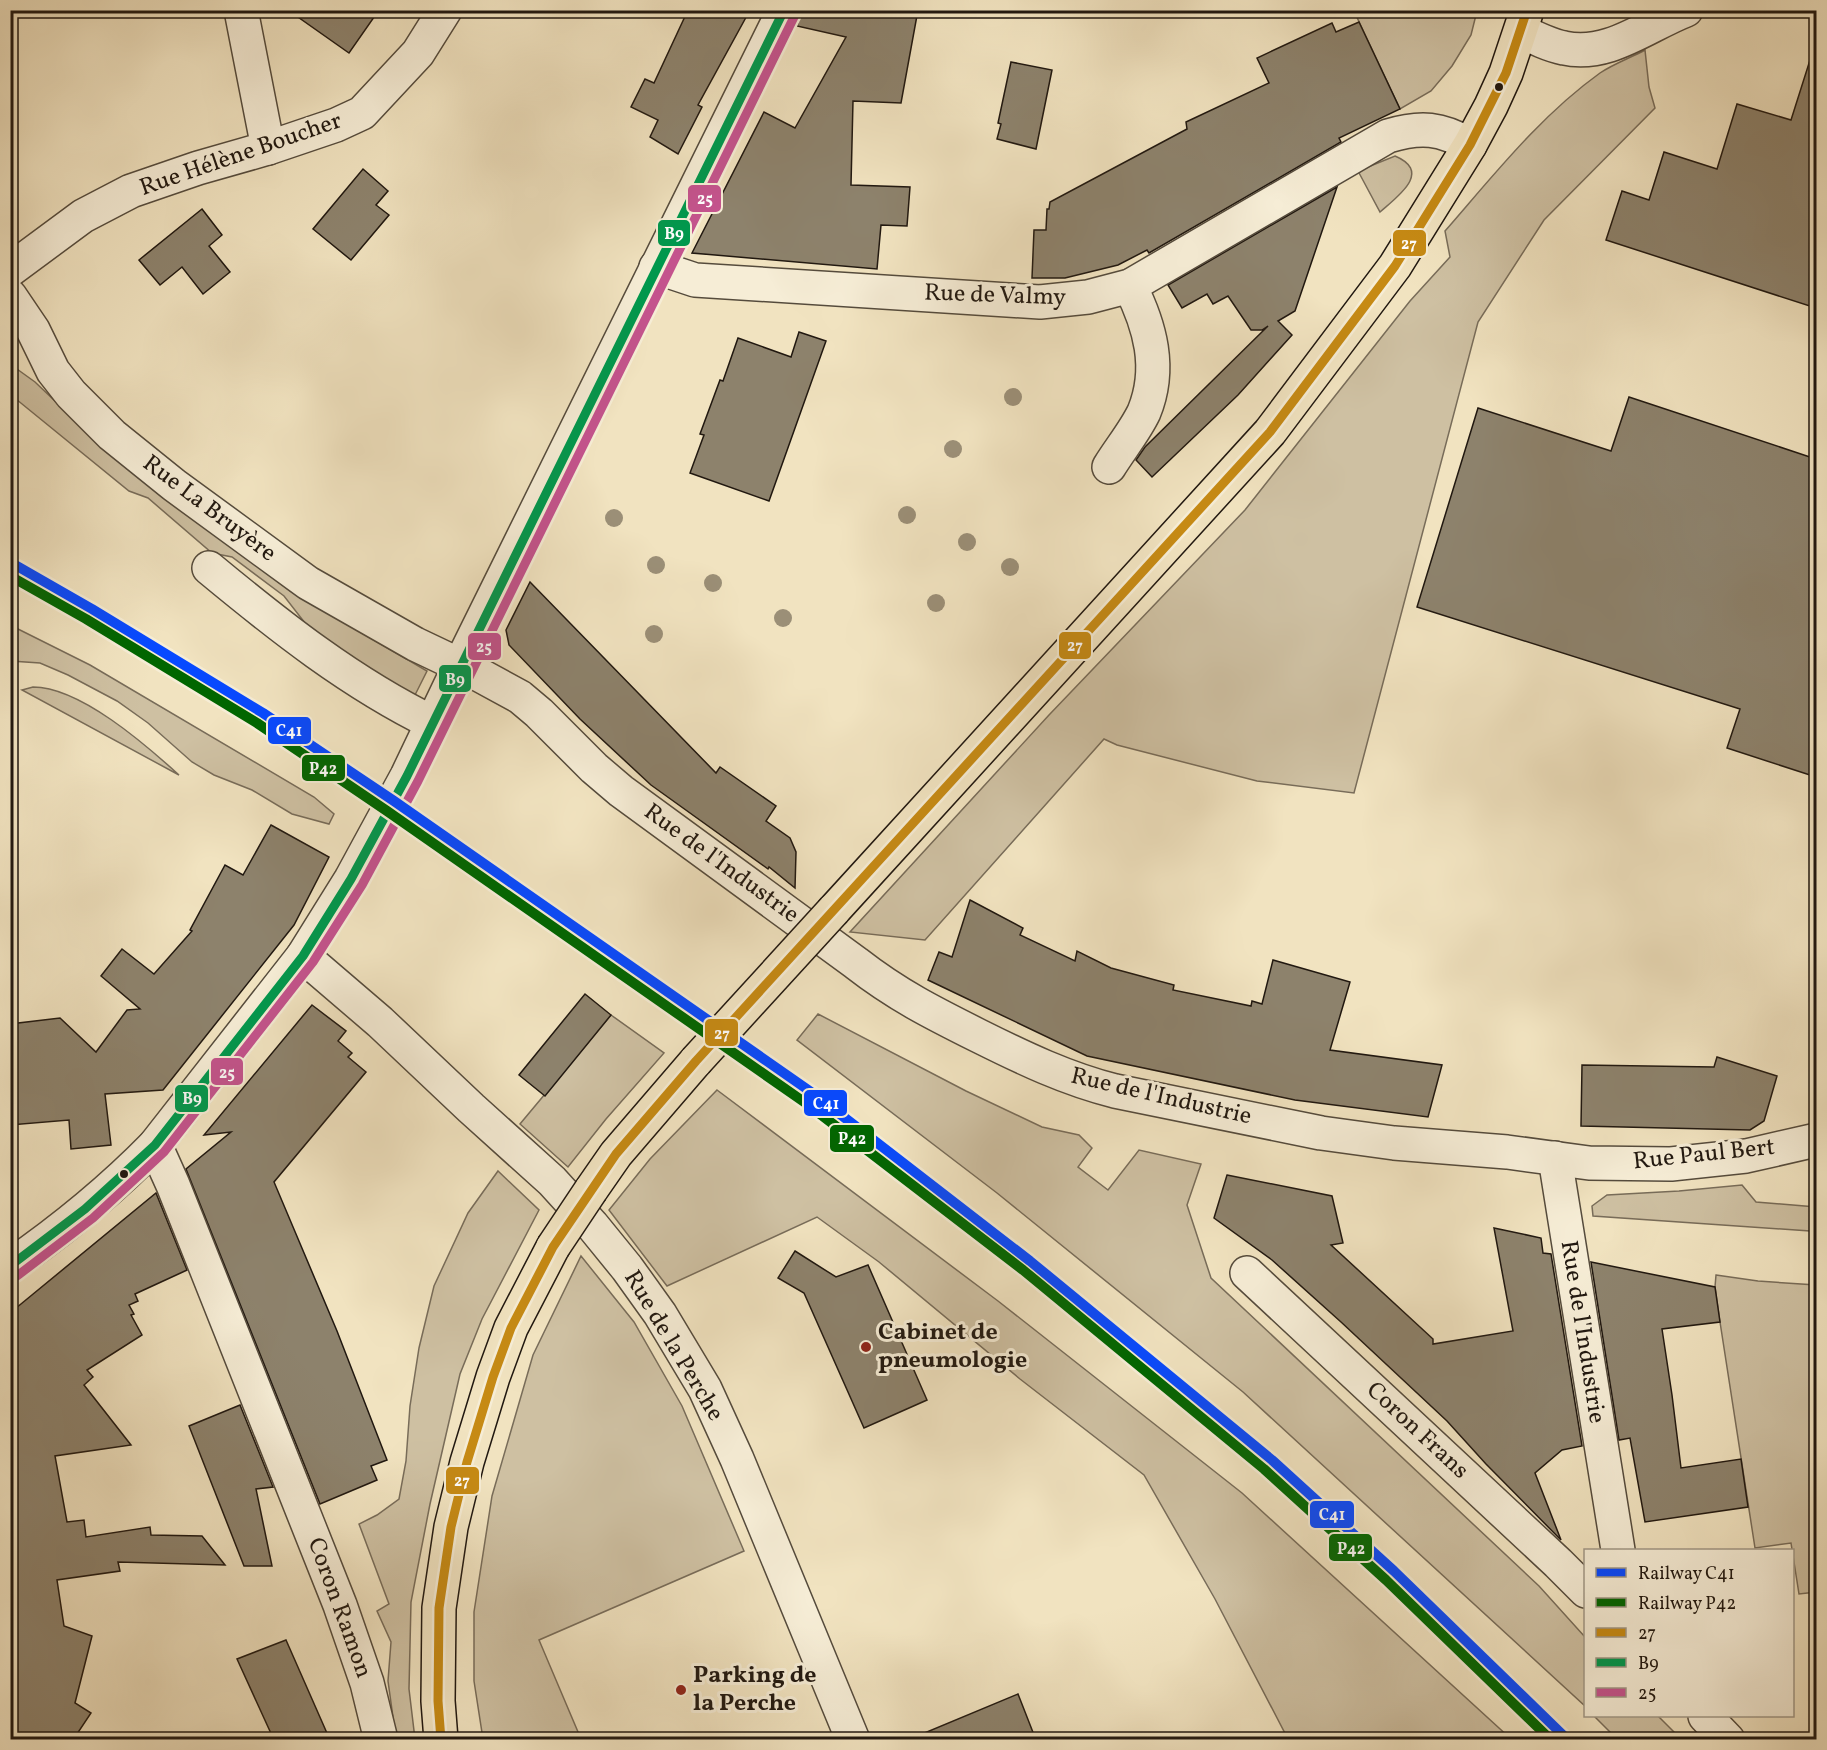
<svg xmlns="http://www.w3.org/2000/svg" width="1827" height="1750" font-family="Vollkorn,serif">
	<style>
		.green { fill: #cec0a2; stroke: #786c59; stroke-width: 1.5 }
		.building { fill: #8d826c; stroke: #211810; stroke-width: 1.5 }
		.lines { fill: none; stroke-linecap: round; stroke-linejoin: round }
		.minor-casing { stroke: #554b3c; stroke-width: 36 }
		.major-casing { stroke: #211810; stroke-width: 36 }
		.minor { stroke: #f6edd6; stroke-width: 33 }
		.major { stroke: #f1e3c0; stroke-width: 33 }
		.major-bridge-casing { stroke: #211810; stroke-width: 36; stroke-linecap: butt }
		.major-bridge { stroke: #f1e3c0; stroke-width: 33 }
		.bus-1-casing { stroke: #f6edd6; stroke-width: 14 }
		.bus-2-casing { stroke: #f6edd6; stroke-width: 14 }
		.bus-3-casing { stroke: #f6edd6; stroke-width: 14 }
		.bus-1 { stroke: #c68a14; stroke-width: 9 }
		.bus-2 { stroke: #00984d; stroke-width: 9 }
		.bus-3 { stroke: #c4538d; stroke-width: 9 }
		.rail-1-casing { stroke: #f6edd6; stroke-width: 15 }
		.rail-2-casing { stroke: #f6edd6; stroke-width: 15 }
		.rail-1 { stroke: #0749ff; stroke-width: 10 }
		.rail-2 { stroke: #060; stroke-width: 10 }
		.tree { fill: #9b8f77 }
		.bus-dot { fill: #211810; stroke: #f6edd6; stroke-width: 2 }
		.poi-dot { fill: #8f2418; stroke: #f6edd6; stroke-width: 2 }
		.labels { text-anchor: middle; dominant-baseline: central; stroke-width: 6; stroke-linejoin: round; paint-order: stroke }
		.street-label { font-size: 24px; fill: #211810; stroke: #f6edd6 }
		.poi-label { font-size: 24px; font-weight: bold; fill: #211810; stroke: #f6edd6; text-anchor: start }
		.line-badge { stroke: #f6edd6; stroke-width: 2 }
		.badge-label { font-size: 16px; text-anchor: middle; font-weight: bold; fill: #fff }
	</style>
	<rect width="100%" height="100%" fill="#f1e3c0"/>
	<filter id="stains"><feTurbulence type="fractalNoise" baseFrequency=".00333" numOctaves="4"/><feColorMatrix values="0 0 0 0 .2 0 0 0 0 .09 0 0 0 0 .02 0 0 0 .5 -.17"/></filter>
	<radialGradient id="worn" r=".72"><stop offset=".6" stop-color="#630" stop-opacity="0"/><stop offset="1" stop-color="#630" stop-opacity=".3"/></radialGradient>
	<g class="green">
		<path d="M1354,11H1477L1471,35L1452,66L1431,91L1400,109Z"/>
		<path d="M1645,50L1649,87L1655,108L1544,220L1478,322L1354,793L1257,781L1117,745L1104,739L925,940L850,932L1049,715L1245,510L1410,301L1450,257L1445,231C1493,176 1540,116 1600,73C1613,64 1630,58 1645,50Z"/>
		<path d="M1395,156C1433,172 1397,197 1380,212L1358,171Z"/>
		<path d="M10,364L35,382L98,442L290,591L427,671L413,699L351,659L305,623L284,596L232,557L212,553L148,498L129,491L11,395Z"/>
		<path d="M14,627L90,665L314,797L334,814L329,824L292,814L252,790L214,775L192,762L148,723L117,701L68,675L40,663L11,661V633Z"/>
		<path d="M33,687C80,687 146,745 179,775L22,690Z"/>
		<path d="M818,1014L966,1091L1042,1127L1079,1135L1092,1148L1078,1167L1108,1190L1139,1150L1201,1164L1187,1205L1211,1278L1539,1586L1585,1637V1706L1243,1392L997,1193L797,1040Z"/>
		<path d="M611,1015L664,1053L606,1119L568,1167L520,1124Z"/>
		<path d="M717,1090L998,1301L1242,1493L1511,1739H1288L1215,1599L1144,1475L1020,1379L879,1262L817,1217L667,1286L609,1210L650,1159Z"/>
		<path d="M498,1171L539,1210L482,1319L460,1374L430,1504L411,1602L409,1689L415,1739H396L388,1681L391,1642L377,1611L389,1604L359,1524L377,1515L399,1499L406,1461L410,1406L419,1348L434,1286L468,1213Z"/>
		<path d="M1742,1185L1756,1202L1816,1207V1244L1810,1231L1593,1216L1592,1206L1607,1195L1679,1191Z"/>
		<path d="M581,1256L634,1322L682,1406L744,1551L539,1640L581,1739H483L474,1681V1612L492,1496L533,1355Z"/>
		<path d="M1716,1275L1758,1281L1816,1285V1592L1799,1594L1791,1543L1755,1548L1720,1322L1715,1287Z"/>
		<path d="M1594,1716H1658L1681,1739H1617Z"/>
	</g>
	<g class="building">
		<path d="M288,10H379L349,53Z"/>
		<path d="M688,10H750L698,105L702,107L678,154L650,137L658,120L631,107L645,79L654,83Z"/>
		<path d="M802,10H918L901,103L853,101L851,185L910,187L907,226L881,225L877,269L692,253L764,112L795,128L846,37L797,26Z"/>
		<path d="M1359,22L1400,109L1339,138L1341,142L1149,253L1147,250L1118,265L1065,278H1032L1034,230H1046L1047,209H1049L1050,202L1187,129L1186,122L1269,83L1257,58L1332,23L1336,32Z"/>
		<path d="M1810,60L1816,61V308L1606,240L1622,191L1649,200L1664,152L1717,169L1737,104L1791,120Z"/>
		<path d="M1011,62L1052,70L1036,149L997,139L1001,124L998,123Z"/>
		<path d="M363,169L388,191L376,205L389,215L351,260L313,229Z"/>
		<path d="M1337,187L1295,311L1278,321L1292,335L1238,395L1152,477L1136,460L1145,447L1268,326L1262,330H1251L1228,296L1213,304L1207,294L1182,308L1168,285Z"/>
		<path d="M202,209L222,235L209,246L230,272L203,294L182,267L160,285L139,260Z"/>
		<path d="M799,332L826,341L769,501L690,473L704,435L700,434L720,380L723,381L738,338L791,357Z"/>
		<path d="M1629,397L1816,459V777L1727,748L1740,709L1417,607L1478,408L1611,451Z"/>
		<path d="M530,582L716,773L720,767L776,806L766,821L790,838L796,852L795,888L769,867L768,869L651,785L580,719L509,645L506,630Z"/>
		<path d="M271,825L329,857L294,925L163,1090L105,1094L111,1145L71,1149L69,1120L10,1125V1024L60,1018L96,1052L127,1010L140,1009L101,976L122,949L154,974L192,931L190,930L225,865L243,875Z"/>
		<path d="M970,900L1023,928L1020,935L1075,961L1077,951L1111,968L1174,985L1173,990L1251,1006L1252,1001L1262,1004L1273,960L1350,982L1330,1050L1442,1065L1428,1117L1295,1100L1087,1056L928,980L939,952L952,957Z"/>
		<path d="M585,994L611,1015L545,1096L519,1075Z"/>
		<path d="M312,1005L346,1031L338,1041L352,1053L348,1057L366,1072L274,1182L337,1331L387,1460L371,1466L377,1480L320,1504L186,1169L231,1132L204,1135Z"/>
		<path d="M1717,1057L1777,1076L1764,1121L1750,1130L1581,1126L1582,1065L1714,1067Z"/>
		<path d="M1227,1175L1332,1196L1343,1243L1331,1245L1433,1339V1344L1513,1331L1494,1228L1541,1238L1543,1253L1551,1254L1582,1446L1562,1450L1535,1473L1561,1540L1486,1464L1447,1421L1341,1322L1272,1260L1214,1218Z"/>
		<path d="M156,1193L187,1270L135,1294L138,1301L129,1305L134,1314L131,1315L142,1335L87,1370L93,1377L84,1385L131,1445L55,1456L67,1522L84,1520L86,1537L150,1527L151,1535L202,1536L225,1565L118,1562L120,1571L57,1580L64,1626L92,1636L75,1703L91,1713L73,1740H10V1313Z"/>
		<path d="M795,1251L836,1277L868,1265L927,1400L864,1428L804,1293L778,1278Z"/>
		<path d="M1591,1262L1715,1287L1720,1322L1662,1329L1672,1395L1681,1468L1741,1459L1748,1507L1645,1522L1630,1438L1619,1440Z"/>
		<path d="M240,1405L273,1487L256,1489L272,1566H244L189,1426Z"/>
		<path d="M286,1640L330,1740H274L237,1659Z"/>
		<path d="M1018,1694L1036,1740H910V1739Z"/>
	</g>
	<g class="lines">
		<defs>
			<g id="minor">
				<path d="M241,10L268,148"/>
				<path d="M1521,31C1535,38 1549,45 1564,48C1608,58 1647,25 1686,10"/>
				<path d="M656,267L695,280L1040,302L1088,297L1130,286L1388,136C1421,126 1441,128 1470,145"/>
				<path d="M10,270L83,216L131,191L198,168L268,148L336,125L362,113L418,53L445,10"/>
				<path d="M10,296L33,330L53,371L71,394L112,435L174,485L308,583L415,644L476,673L520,697L539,713L594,768L621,791L856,963C897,995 933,1013 979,1036C1023,1058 1067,1079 1115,1091L1321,1133L1394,1143L1507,1152L1589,1163L1671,1164L1746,1156L1816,1140"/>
				<path d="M1109,467C1120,449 1135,431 1144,412C1162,368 1150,326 1130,286"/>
				<path d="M209,568C279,626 351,683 433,723"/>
				<path d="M303,956L380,1022L471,1108L552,1181L592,1225L627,1268L660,1314L705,1389L737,1459L853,1740"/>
				<path d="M155,1145L173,1185L340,1605L367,1683L381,1740"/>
				<path d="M1555,1158L1618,1550"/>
				<path d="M10,1266C62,1230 111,1190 155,1145L303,956L351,879L407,776L460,665L784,10"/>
				<path d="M1247,1273L1558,1563L1586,1591"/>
				<path d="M1705,1716L1728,1740"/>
			</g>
			<g id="major">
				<path d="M834,910L1270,432L1395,266L1470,145L1491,106L1506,73L1527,10"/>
				<path d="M591,1190L616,1154L696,1061"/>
				<path d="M441,1740L438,1701L439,1608L451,1527L467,1462L493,1377L511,1328L553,1247"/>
			</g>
		</defs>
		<use href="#minor" class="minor-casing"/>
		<use href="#major" class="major-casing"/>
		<use href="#minor" class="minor"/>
		<use href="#major" class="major"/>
		<defs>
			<g id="major-bridge">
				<path d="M696,1061L834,910"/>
				<path d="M553,1247L591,1190"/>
			</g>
		</defs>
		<use href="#major-bridge" class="major-bridge-casing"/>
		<use href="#major-bridge" class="major-bridge"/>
		<defs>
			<path id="bus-1" d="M441,1740L438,1701L439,1608L451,1527L467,1462L493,1377L511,1328L553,1247L616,1154L696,1061L1270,432L1395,266L1470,145L1506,73L1527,10"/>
			<path id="bus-2" d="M10,1266L85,1209L155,1145L303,956L351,879L407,776L784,10"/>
			<path id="bus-3" d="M17,1276L93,1218L164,1152L313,962L362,885L418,781L795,15"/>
		</defs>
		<use href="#bus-1" class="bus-1-casing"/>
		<use href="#bus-2" class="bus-2-casing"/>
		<use href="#bus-3" class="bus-3-casing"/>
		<use href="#bus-1" class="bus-1"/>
		<use href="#bus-2" class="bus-2"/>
		<use href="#bus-3" class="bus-3"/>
		<defs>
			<path id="rail-1" d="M10,562L92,609L263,713L394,801L814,1094L1030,1261L1272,1460L1394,1571L1568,1740"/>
			<path id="rail-2" d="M10,576L86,619L257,723L387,811L807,1104L1023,1270L1264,1469L1386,1580L1551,1740"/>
		</defs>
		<use href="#rail-1" class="rail-1-casing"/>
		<use href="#rail-2" class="rail-2-casing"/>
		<use href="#rail-1" class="rail-1"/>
		<use href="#rail-2" class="rail-2"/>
	</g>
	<g class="tree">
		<circle cx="1013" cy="397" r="9"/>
		<circle cx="953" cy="449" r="9"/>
		<circle cx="907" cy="515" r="9"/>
		<circle cx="614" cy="518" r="9"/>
		<circle cx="967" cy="542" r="9"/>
		<circle cx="656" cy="565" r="9"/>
		<circle cx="1010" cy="567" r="9"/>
		<circle cx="713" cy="583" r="9"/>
		<circle cx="936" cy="603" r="9"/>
		<circle cx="783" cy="618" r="9"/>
		<circle cx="654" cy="634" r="9"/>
	</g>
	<g class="bus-dot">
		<circle cx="1499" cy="87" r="5"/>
		<circle cx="124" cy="1174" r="5"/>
	</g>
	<g class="poi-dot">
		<circle cx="866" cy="1347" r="6"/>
		<circle cx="681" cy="1690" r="6"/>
	</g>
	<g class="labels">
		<g class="street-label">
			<text transform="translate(241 155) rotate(-19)">Rue Hélène Boucher</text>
			<text transform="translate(995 296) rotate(2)">Rue de Valmy</text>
			<text transform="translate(209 509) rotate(37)">Rue La Bruyère</text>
			<text transform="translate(721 864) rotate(36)">Rue de l'Industrie</text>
			<text transform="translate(1161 1097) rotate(13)">Rue de l'Industrie</text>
			<text transform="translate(1704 1155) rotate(-6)">Rue Paul Bert</text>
			<text transform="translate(1582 1332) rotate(81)">Rue de l'Industrie</text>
			<text transform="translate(673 1346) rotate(59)">Rue de la Perche</text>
			<text transform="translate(1417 1431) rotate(43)">Coron Frans</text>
			<text transform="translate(339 1608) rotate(70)">Coron Ramon</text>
		</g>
		<g class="poi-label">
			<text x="878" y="1333">Cabinet de<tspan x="878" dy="28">pneumologie</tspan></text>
			<text x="693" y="1676">Parking de<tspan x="693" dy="28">la Perche</tspan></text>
		</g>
	</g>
	<g class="line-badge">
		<rect x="687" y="184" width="35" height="29" rx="6" fill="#c4538d"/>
		<rect x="657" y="219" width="34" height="28" rx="6" fill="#00984d"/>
		<rect x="1392" y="229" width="35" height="28" rx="6" fill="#c68a14"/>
		<rect x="1058" y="631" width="34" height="29" rx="6" fill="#c68a14"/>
		<rect x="467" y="632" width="35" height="29" rx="6" fill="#c4538d"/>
		<rect x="438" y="664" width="34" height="29" rx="6" fill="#00984d"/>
		<rect x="267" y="716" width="45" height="29" rx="6" fill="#0749ff"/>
		<rect x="301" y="754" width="45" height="28" rx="6" fill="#060"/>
		<rect x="704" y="1018" width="35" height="29" rx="6" fill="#c68a14"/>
		<rect x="210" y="1057" width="34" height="29" rx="6" fill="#c4538d"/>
		<rect x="174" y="1084" width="35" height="29" rx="6" fill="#00984d"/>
		<rect x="803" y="1089" width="45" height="28" rx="6" fill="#0749ff"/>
		<rect x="829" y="1124" width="46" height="29" rx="6" fill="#060"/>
		<rect x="445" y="1466" width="35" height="29" rx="6" fill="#c68a14"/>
		<rect x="1309" y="1500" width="46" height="29" rx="6" fill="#0749ff"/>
		<rect x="1328" y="1533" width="45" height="29" rx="6" fill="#060"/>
	</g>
	<g class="badge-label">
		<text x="705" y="204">25</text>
		<text x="674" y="239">B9</text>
		<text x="1409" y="249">27</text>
		<text x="1075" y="651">27</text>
		<text x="484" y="652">25</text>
		<text x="455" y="685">B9</text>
		<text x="289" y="736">C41</text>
		<text x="323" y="774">P42</text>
		<text x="722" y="1039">27</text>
		<text x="227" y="1078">25</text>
		<text x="192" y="1104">B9</text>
		<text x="826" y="1109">C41</text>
		<text x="852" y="1144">P42</text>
		<text x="462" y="1486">27</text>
		<text x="1332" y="1520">C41</text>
		<text x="1351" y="1554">P42</text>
	</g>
	<rect width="1827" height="1750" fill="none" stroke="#f1e3c0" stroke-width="36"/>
	<rect x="12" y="12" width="1803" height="1726" fill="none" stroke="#211810" stroke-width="3"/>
	<rect x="18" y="18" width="1791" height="1714" fill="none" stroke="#211810" stroke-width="1.5"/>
	<rect x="1584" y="1549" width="210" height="168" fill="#f6edd6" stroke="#a19887" stroke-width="1.5"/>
	<rect x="1596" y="1568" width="30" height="9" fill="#0749ff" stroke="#a19887" stroke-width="1.5"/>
	<text x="1638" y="1579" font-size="18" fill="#211810">Railway C41</text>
	<rect x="1596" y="1598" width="30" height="9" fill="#006600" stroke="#a19887" stroke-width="1.5"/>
	<text x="1638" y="1609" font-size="18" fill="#211810">Railway P42</text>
	<rect x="1596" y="1628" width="30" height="9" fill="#c68a14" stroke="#a19887" stroke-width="1.5"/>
	<text x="1638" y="1639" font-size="18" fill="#211810">27</text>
	<rect x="1596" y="1658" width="30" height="9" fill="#00984d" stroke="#a19887" stroke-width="1.5"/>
	<text x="1638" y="1669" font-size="18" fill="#211810">B9</text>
	<rect x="1596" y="1688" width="30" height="9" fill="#c4538d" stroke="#a19887" stroke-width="1.5"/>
	<text x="1638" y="1699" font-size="18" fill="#211810">25</text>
	<rect width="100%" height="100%" filter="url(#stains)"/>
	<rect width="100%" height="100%" fill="url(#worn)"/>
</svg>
